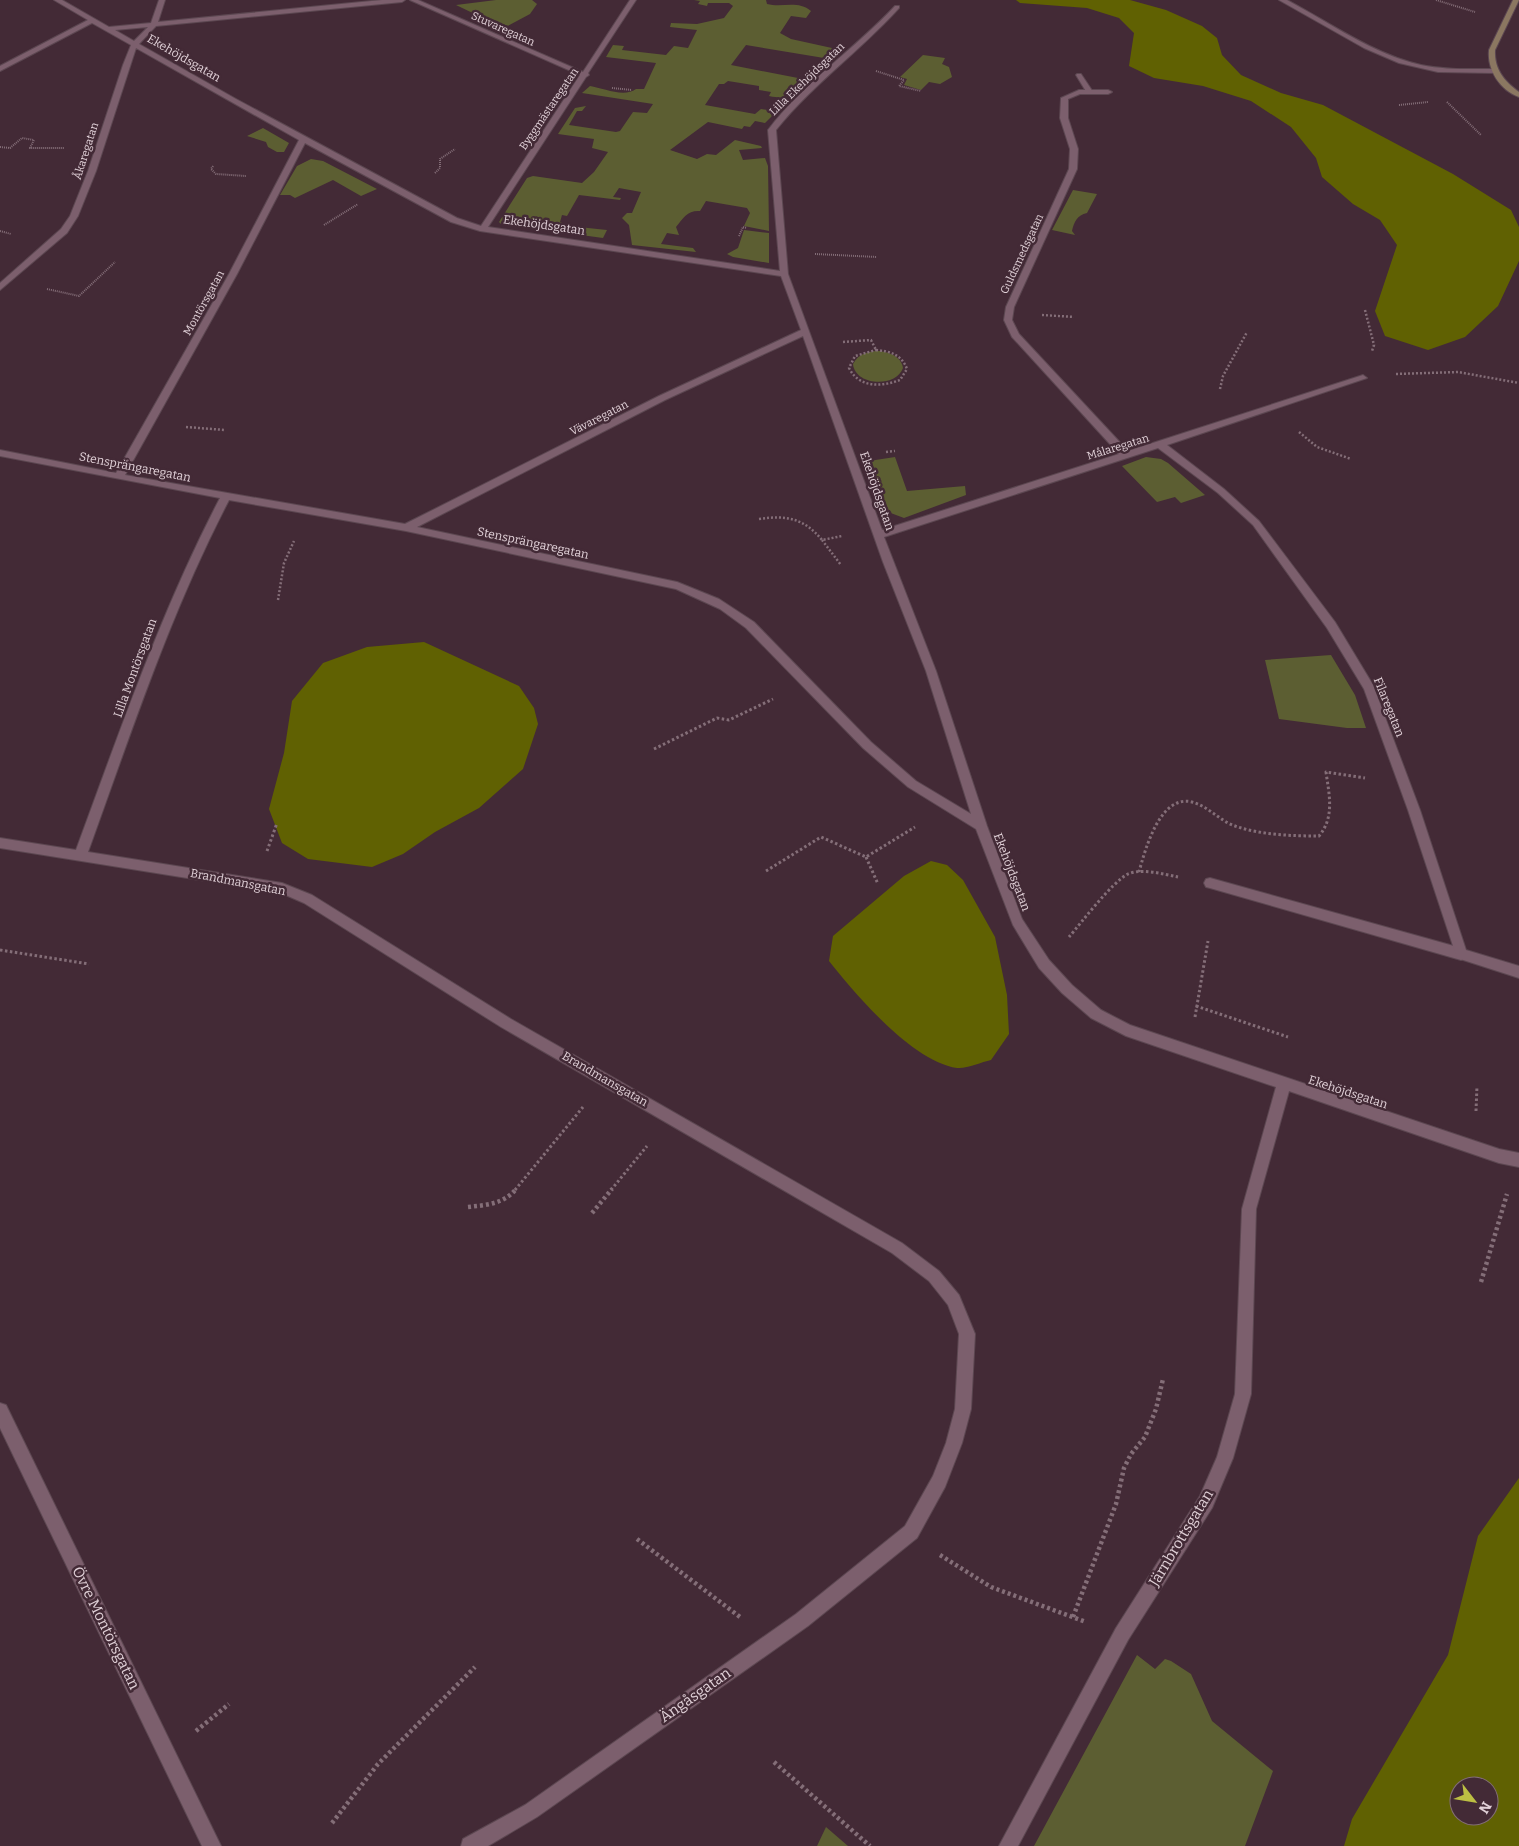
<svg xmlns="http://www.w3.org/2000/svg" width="1519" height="1846" font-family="Bitter,serif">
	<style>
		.green { fill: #5c5e32 }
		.forest { fill: #606102; fill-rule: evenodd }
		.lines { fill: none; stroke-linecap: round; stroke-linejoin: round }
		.lane-casing { stroke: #5c4751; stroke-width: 2 }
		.street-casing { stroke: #5c4751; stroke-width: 2 }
		.secondary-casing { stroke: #5c4751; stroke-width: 2 }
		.path-far3 { stroke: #846e78; stroke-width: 2; stroke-dasharray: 1 1; stroke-linecap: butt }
		.path-far2 { stroke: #846e78; stroke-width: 2.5; stroke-dasharray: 2 2; stroke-linecap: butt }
		.path-far1 { stroke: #846e78; stroke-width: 3; stroke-dasharray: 2.5 2.5; stroke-linecap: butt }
		.path { stroke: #846e78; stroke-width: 4.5; stroke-dasharray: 3 3; stroke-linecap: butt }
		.lane { fill: #7c5f6d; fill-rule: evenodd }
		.street { fill: #7c5f6d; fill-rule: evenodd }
		.secondary { fill: #8b7761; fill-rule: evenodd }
		.labels { text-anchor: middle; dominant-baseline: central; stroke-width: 5; stroke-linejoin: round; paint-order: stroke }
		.far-street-label { font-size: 11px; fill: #e1d1d8; stroke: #432a36 }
		.street-label { font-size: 12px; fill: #e1d1d8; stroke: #432a36 }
		.near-street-label { font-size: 15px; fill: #e1d1d8; stroke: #432a36 }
	</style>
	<rect width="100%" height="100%" fill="#432a36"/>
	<g class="green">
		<path d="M496,0H532L537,4L530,14L504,28L456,5Z"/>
		<path d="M694,0H766L767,4C782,8 798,0 811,11L806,18L791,16L780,33L791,39L841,50L836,57L830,59L746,45L731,65L798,78L802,88C790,98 784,99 769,96L771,92L759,90V86L728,81L724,84H719L705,105L755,114L761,109L777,111L765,123L755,121L750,127L744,126L742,129L708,122L670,150L697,159L707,154L716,155L735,140L761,146L762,148L739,150L743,160L765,158L768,166L769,231L744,226L750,213L747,208L706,201L700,211C688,210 683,218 676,227L679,235L667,233L661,244L693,248L696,252L632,245L629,225L622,218L627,213H632L641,192L619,188L613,197L621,198L620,200L579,195L567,216L562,215L560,222L569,226L607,230L603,238L501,224L499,222L527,178L533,176L582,183L594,172L608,152L592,148L594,139L558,134L575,108L586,106L582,111H577L569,125L616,132L620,131L633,112L647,113L653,104L582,93L590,86C603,88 624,98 636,89H644L656,63L606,57L613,45L624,46L622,50L666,55L674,46L688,48L697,30L670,27L671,23L697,24L724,18L733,6L729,3H708L707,6L698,4L700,1Z"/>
		<path d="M923,55L945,58L942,64L949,67L952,77L940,84L929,82L921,90L904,85L907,79L900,77Z"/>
		<path d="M263,128L289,143L284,152H277L268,147L266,142L247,136Z"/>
		<path d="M311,159L323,161L377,189L361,196L333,180L295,198L290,195H280L297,166Z"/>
		<path d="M1073,190L1097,194L1087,213C1077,215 1074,222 1072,231L1075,235L1052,230Z"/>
		<path d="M744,230L769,233V263L733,257L727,254L738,248Z"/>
		<path d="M880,351C890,353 901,356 903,368C896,388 855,386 853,364C859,353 869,351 880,351Z"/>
		<path d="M895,457L907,491L965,486L966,495L904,518L888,512L869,461Z"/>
		<path d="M1146,457L1161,459L1168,463L1205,495L1181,503L1175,497L1157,502L1122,466Z"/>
		<path d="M1331,655L1355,695L1366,728H1347L1279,719L1265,660Z"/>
		<path d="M1137,1655L1155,1669L1165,1659L1171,1661L1191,1674L1212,1721L1273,1771L1245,1846H1034Z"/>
		<path d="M826,1827L848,1846H817Z"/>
	</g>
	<g class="forest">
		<path d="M1016,0H1130L1166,10L1202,26L1217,38L1222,55L1241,75L1281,93L1323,105L1453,174L1511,210L1519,227V261L1498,306L1465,337L1428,350L1385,336L1375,311L1397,245L1380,220L1353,204L1322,177L1316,158L1291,127L1251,101L1203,86L1154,78L1129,66L1134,33L1119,18L1087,8L1020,3Z"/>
		<path d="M424,642L519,686L534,708L538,724L523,769L479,808L435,832L403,854L372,867L308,859L282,843L269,809L284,753L292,701L323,663L367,647Z"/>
		<path d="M931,861L947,865L963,880L995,937L1007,995L1009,1034L991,1060C981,1062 967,1069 957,1068C913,1062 856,995 829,961L833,936L904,876Z"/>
		<path d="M1519,1478V1846H1344L1352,1819L1448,1655L1478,1536ZM1459,1786H1489V1816H1459Z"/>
	</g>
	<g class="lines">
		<defs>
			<g id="lane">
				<path d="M1279,0H1287C1330,23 1373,54 1421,65C1445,70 1470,69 1494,69L1497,71L1494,73L1438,72L1399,63L1364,48Z"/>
				<path d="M1077,74H1081L1093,92L1091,93H1087L1076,75Z"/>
				<path d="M1210,878L1461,948L1465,950L1467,954L1465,958L1461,960L1210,888L1206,887L1204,883L1206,879Z"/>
			</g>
			<g id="street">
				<path d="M54,0H62L109,27L151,23L159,0H165L158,22L382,0H405L402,2L156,26L139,44L236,99L457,218L481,226L580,75L410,0H418L583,72L630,0H636L588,73L589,75L586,77L488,227L780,271L768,130C804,82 855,49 895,6H899V8C860,51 812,85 776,130L788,274L882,530L1119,454L1012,337L1004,320L1006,307L1069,169L1070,149L1060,118L1061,98L1079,90H1108L1112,92L1108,94H1080L1068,99V118L1078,149L1077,169L1014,307L1012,320L1019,334L1128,451L1360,376L1363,375L1367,378L1167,445L1224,489L1259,521L1335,622L1373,685L1420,810L1466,950L1519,966V978L1457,958L1408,810L1364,689L1327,628L1253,525L1218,493L1158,448L884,537L936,671L987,826L1022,919L1049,960L1072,985L1101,1010L1130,1025L1499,1149L1519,1153V1167L1499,1163L1289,1091L1256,1209L1251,1394L1233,1458L1212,1508L1128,1640L1018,1846H999L1116,1628L1200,1496L1217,1457L1235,1394L1242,1209L1276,1087L1126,1036L1091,1018L1062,993L1039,968L1013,925L976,829L908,787L863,748L746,628L720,609L676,589L406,531L229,500C170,613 131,733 88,852L282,883L312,895L511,1019L902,1243L939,1271L959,1295L975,1334L971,1409L962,1443L945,1487L917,1538L808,1626L537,1817L488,1846H461L463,1839L525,1805L796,1614L905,1526L933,1476L946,1443L955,1409L959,1334L948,1305L929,1281L892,1253L501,1027L304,903L281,893L0,848V838L76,850C120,731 161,611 220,498L0,456V450L116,473L229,274L299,140L136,48L96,171L78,216L67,233L0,290V283L61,229L70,216L88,171L123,65L131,45L92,23L0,71V66L88,20ZM148,27L134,41L115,30ZM305,143L451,222L480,231L781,276L801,330L659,396L405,524L125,475L237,274ZM803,336L883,562L926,671L971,814L916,781L871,742L754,622L719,599L677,582L417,527L665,400Z"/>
				<path d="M0,1403L6,1405L221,1846H202L0,1428Z"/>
			</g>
			<path id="secondary" d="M1513,0H1519L1495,50C1494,69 1504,81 1519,92V97C1500,90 1487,70 1489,50Z"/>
		</defs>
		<use href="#lane" class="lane-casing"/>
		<use href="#street" class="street-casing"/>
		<use href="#secondary" class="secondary-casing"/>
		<g class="path-far3">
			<path d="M1436,0L1475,12"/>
			<path d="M876,71L904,80L899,86L921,91"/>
			<path d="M612,88L632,90"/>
			<path d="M1447,102L1481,135"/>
			<path d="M1399,105L1428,102"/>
			<path d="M0,147L10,148L22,138L34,140L30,148H64"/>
			<path d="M213,166L211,169L216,174L246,176"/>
			<path d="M435,173L440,168V159L455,149"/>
			<path d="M324,225L358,204"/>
			<path d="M0,231L11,234"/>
			<path d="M739,236L743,227L747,228"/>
			<path d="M815,254L877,257"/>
			<path d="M47,289L79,296L115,262"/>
		</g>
		<g class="path-far2">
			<path d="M1365,310L1374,345L1372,351"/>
			<path d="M1042,315L1074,317"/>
			<path d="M843,342L871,340L876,350"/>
			<path d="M876,350C890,351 902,355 907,369L900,380C881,387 859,388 849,368L855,356Z"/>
			<path d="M1396,374L1458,372L1519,383"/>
			<path d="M1220,389L1223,376L1247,332"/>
			<path d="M186,427L225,430"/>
			<path d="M1299,432L1317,447L1351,459"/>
			<path d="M886,452L895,451"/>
			<path d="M759,519C786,515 804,518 822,540L842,536"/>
			<path d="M822,540L841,565"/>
			<path d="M278,600L284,563L294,541"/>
		</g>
		<g class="path-far1">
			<path d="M654,749L717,718L729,720L773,699"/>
			<path d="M267,851L277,823"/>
			<path d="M866,857L878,884"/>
			<path d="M766,871L821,837L866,857L915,827"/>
			<path d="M1139,872C1145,850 1160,794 1192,802C1208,806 1220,821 1235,826C1261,835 1292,836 1319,836C1335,817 1329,794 1326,772L1365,778"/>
			<path d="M1069,937C1081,923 1113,881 1128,874C1142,868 1163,874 1178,877"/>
			<path d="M0,950L89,964"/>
			<path d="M1196,1006L1288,1037"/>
			<path d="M1195,1017L1208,941"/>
			<path d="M1476,1111L1477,1086"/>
			<path d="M515,1190L583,1107"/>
			<path d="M611,1190L647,1146"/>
		</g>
		<g class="path">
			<path d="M468,1207C486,1205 504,1204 516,1189"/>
			<path d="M592,1213L612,1189"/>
			<path d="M1481,1282L1507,1194"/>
			<path d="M637,1539L740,1617"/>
			<path d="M940,1555L991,1587L1086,1622"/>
			<path d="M1073,1617L1116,1504L1124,1468L1131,1454L1145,1437L1156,1409L1163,1379"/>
			<path d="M196,1731L229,1704"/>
			<path d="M774,1762L870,1846"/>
			<path d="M332,1823L378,1764L475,1667"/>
		</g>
		<use href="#lane" class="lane"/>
		<use href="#street" class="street"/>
		<use href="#secondary" class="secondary"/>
	</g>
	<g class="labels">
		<g class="far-street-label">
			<text transform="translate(503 29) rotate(24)">Stuvaregatan</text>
			<text transform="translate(807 79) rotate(-44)">Lilla Ekehöjdsgatan</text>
			<text transform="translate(549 109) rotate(-56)">Byggmästaregatan</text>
			<text transform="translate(86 151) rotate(-72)">Åkaregatan</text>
			<text transform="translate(1022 254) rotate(-65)">Guldsmedsgatan</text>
			<text transform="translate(204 303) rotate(-61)">Montörsgatan</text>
			<text transform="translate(599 418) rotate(-27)">Vävaregatan</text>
			<text transform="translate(1118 447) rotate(-17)">Målaregatan</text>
		</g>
		<g class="street-label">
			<text transform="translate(184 58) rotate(30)">Ekehöjdsgatan</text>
			<text transform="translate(544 225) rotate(8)">Ekehöjdsgatan</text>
			<text transform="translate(135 467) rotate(11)">Stensprängaregatan</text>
			<text transform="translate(877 491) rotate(71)">Ekehöjdsgatan</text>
			<text transform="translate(533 543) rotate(12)">Stensprängaregatan</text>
			<text transform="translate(135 668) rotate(-70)">Lilla Montörsgatan</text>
			<text transform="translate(1389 707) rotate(68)">Filaregatan</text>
			<text transform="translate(1012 872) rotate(69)">Ekehöjdsgatan</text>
			<text transform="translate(238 882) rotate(11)">Brandmansgatan</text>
			<text transform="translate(605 1079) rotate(30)">Brandmansgatan</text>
			<text transform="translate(1348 1092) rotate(18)">Ekehöjdsgatan</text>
		</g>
		<g class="near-street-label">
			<text transform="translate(1181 1538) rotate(-59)">Järnbrottsgatan</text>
			<text transform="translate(106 1628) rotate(64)">Övre Montörsgatan</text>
			<text transform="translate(695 1695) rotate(-35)">Ängåsgatan</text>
		</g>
	</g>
	<g transform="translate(1474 1801) rotate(121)"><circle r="24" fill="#432a36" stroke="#826d77"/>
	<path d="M0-4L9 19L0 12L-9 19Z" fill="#bcbf43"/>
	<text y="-8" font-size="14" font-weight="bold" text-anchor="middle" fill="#e1d1d8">N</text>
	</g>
</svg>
